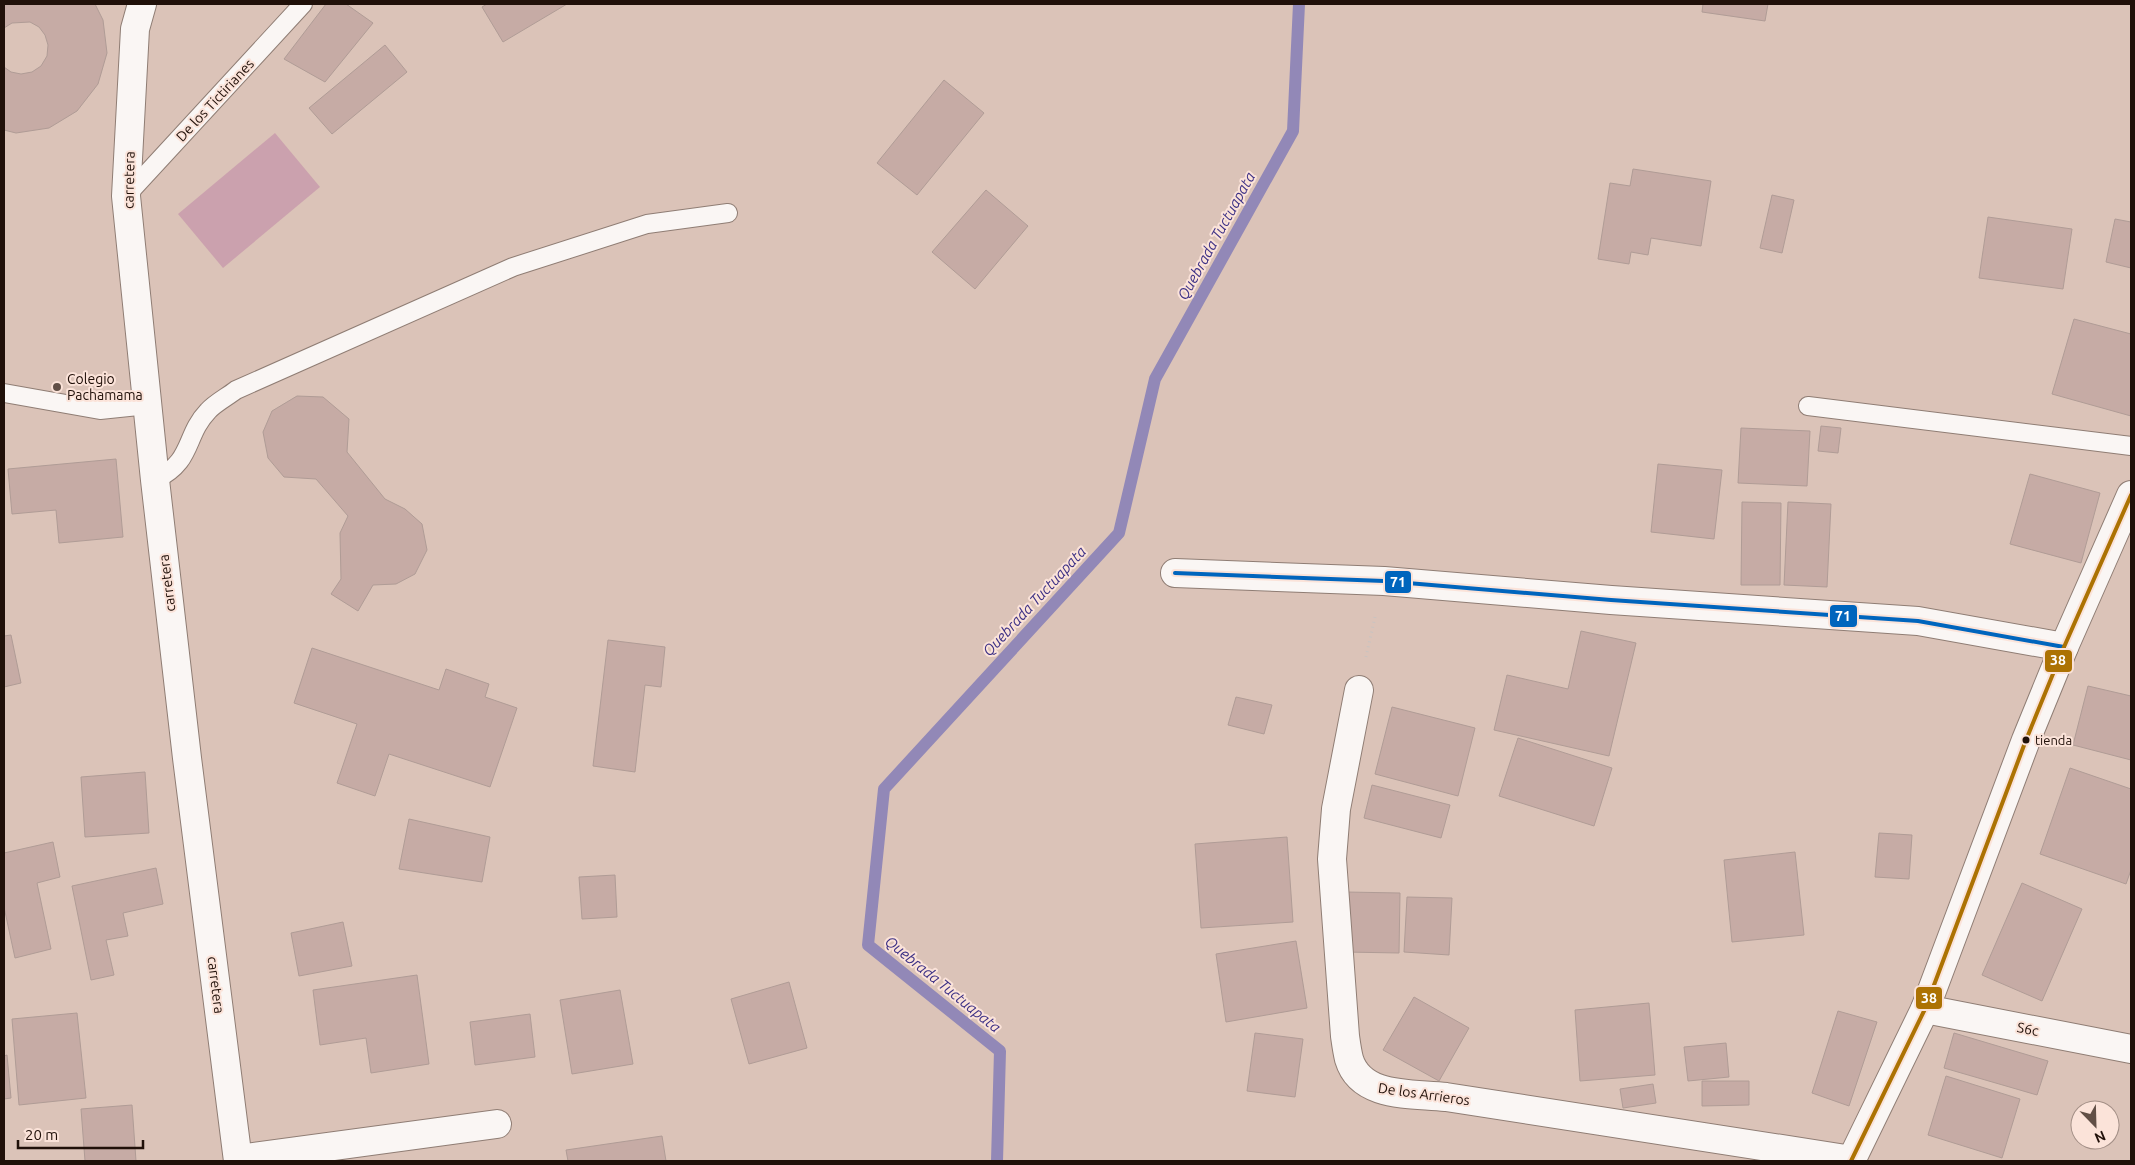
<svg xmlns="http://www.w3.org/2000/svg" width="2135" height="1165" font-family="Ubuntu,sans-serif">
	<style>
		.green { fill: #cba1ae }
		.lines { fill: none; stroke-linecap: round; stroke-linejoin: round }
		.stream { stroke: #9288b7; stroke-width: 12 }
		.building { fill: #c6aba5; stroke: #b09c96 }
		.lane-casing { stroke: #8f7d74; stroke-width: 20 }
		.street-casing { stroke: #8f7d74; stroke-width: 30 }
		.path { stroke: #cac3c0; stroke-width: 3; stroke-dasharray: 1 4; stroke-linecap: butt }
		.lane { stroke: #faf6f4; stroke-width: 18 }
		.street { stroke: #faf6f4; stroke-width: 28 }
		.bus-1-casing { stroke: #fbe3d9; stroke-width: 8 }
		.bus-2-casing { stroke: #fbe3d9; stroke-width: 8 }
		.bus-1 { stroke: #0065bd; stroke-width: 4 }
		.bus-2 { stroke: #ac7203; stroke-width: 4 }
		.poi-dot { fill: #614f46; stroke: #fbe3d9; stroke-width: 2 }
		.bus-dot { fill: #201009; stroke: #fbe3d9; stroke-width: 2 }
		.labels { text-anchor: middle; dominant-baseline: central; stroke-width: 4; stroke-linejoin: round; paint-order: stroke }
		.bus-label { font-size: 13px; fill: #201009; stroke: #fbe3d9; text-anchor: start }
		.street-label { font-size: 14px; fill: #201009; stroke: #fbe3d9 }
		.poi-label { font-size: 14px; fill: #201009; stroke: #fbe3d9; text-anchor: start }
		.water-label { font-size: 15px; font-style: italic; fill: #3c3085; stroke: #fbe3d9 }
		.line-badge { stroke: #fbe3d9; stroke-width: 2 }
		.badge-label { font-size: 14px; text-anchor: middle; font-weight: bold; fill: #fff }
	</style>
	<rect width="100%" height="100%" fill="#dbc3b8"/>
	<path class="green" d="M275,133L320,187L223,268L178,214Z"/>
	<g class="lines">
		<path class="stream" d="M997,1161L1000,1051L868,945L884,789L1119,533L1155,379L1293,131L1299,4"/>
	</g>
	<g class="building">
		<path d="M4,4H95L103,20L107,53L98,84L77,111L49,128L16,133L4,130V67L11,72L21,74L32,72L41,66L47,56L48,45L45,35L39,27L30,22L12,23L4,28Z"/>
		<path d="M326,4H346L373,23L325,82L284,59Z"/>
		<path d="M487,4H567L503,42L482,7Z"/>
		<path d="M1703,4H1768L1765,21L1702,12Z"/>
		<path d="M385,45L407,72L332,134L309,108Z"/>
		<path d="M944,80L984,113L917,195L877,163Z"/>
		<path d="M1633,169L1711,181L1701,246L1651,238L1648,255L1631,252L1629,264L1598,259L1610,183L1630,186Z"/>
		<path d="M986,190L1028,226L975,289L932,252Z"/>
		<path d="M1772,195L1794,200L1782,253L1760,248Z"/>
		<path d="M1988,217L2072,229L2063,289L1979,278Z"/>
		<path d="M2115,219L2131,222V268L2106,262Z"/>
		<path d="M2074,319L2131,334V416L2052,394Z"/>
		<path d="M297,396L323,397L349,419L347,452L385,499L405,509L422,524L427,550L415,574L396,584L373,585L358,611L331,594L341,579L340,533L348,516L316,479L284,477L268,458L263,432L272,411Z"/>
		<path d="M1821,426L1841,428L1838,453L1818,451Z"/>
		<path d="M1741,428L1810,431L1807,486L1738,483Z"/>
		<path d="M116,459L123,537L59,543L56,510L12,514L8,469Z"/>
		<path d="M1658,464L1722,470L1714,539L1651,532Z"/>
		<path d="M2030,474L2100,493L2081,563L2010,544Z"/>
		<path d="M1742,502L1781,503L1780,585H1741Z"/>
		<path d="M1788,502L1831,504L1827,587L1784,585Z"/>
		<path d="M1581,631L1636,643L1609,756L1494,730L1507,675L1568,689Z"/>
		<path d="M11,635L21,683L4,687V636Z"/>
		<path d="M608,640L665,647L661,687L645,685L635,772L593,766Z"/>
		<path d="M312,648L439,690L446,669L489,684L485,697L517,708L490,787L389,754L375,796L337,783L357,724L294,703Z"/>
		<path d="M2088,686L2131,696V760L2073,745Z"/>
		<path d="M1236,697L1272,705L1264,734L1228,725Z"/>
		<path d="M1392,707L1475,728L1458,796L1375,774Z"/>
		<path d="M1518,738L1612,768L1594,826L1499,796Z"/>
		<path d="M2070,768L2131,789V870L2126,884L2040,854Z"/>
		<path d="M145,772L149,833L85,837L81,777Z"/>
		<path d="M1372,785L1450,805L1441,838L1364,818Z"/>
		<path d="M409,819L490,837L482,882L399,869Z"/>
		<path d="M1879,833L1912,835L1909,879L1875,877Z"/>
		<path d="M1287,837L1293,922L1201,928L1195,844Z"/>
		<path d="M53,842L60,877L37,883L51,949L15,958L4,907V853Z"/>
		<path d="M1795,852L1804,935L1732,942L1724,860Z"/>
		<path d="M156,868L163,904L123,913L128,936L106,940L114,975L91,980L72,886Z"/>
		<path d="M615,875L617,917L582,919L579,877Z"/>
		<path d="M2022,883L2082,909L2042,1001L1982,975Z"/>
		<path d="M1346,892L1400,893L1399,953L1345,952Z"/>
		<path d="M1407,897L1452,898L1449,955L1404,952Z"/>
		<path d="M343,922L352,966L299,976L291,933Z"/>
		<path d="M1296,941L1307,1008L1226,1022L1216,954Z"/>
		<path d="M417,975L429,1064L371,1073L366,1038L320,1045L313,990Z"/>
		<path d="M789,982L807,1048L749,1064L731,999Z"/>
		<path d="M620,990L633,1064L572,1074L560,1000Z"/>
		<path d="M1414,997L1469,1028L1439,1081L1383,1050Z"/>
		<path d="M1649,1003L1655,1075L1580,1081L1575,1010Z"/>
		<path d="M1838,1011L1877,1022L1849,1106L1812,1093Z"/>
		<path d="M77,1013L86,1098L19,1105L12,1019Z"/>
		<path d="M530,1014L535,1057L475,1065L470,1022Z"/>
		<path d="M1255,1033L1303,1039L1295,1097L1247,1091Z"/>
		<path d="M1954,1033L2048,1061L2037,1095L1944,1068Z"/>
		<path d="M1726,1043L1729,1077L1688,1081L1684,1047Z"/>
		<path d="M7,1055L11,1098L4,1099V1056Z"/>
		<path d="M1946,1076L2020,1099L2002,1158L1928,1135Z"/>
		<path d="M1702,1081H1749V1105L1702,1106Z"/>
		<path d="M1653,1084L1656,1103L1623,1108L1620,1089Z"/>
		<path d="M132,1105L136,1161H85L81,1109Z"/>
		<path d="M662,1136L666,1161H568L566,1150Z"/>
	</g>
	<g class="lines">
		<defs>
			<g id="lane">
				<path d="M126,196L303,4"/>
				<path d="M4,393L100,410L148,405"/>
				<path d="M1808,406L2131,446"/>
				<path d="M155,480C194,461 184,436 208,411C215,403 227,397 236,390L513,267L647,224L728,213"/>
			</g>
			<g id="street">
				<path d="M142,4L135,29L126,196L155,480L187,758L238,1161"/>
				<path d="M1175,573L1384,581L1611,600L1918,621L2064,647"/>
				<path d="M1359,690L1336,809L1332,859L1345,1036C1346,1043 1347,1051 1349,1059C1361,1099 1413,1093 1446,1097L1852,1160"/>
				<path d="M1925,1009L2131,1049"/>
				<path d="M238,1159L497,1124"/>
				<path d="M1851,1161L1925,1009L2026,740L2064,647L2131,495"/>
			</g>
		</defs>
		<use href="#lane" class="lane-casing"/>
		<use href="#street" class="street-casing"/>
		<path class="path" d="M1366,657L1375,617"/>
		<use href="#lane" class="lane"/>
		<use href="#street" class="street"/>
		<defs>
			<path id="bus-1" d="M1175,573L1384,581L1611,600L1918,621L2064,647"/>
			<path id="bus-2" d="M1851,1161L1925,1009L2026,740L2064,647L2131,495"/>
		</defs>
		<use href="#bus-1" class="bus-1-casing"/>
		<use href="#bus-2" class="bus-2-casing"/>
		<use href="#bus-1" class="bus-1"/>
		<use href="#bus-2" class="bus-2"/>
	</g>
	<circle class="poi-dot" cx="57" cy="387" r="5"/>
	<circle class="bus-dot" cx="2026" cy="740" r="4.5"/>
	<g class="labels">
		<g class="bus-label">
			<text x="2035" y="740">tienda</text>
		</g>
		<g class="street-label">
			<text transform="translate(215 100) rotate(-47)">De los Tictirianes</text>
			<text transform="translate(129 180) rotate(-89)">carretera</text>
			<text transform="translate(167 583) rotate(-97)">carretera</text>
			<text transform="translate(216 985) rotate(83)">carretera</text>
			<text transform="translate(2028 1029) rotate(11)">S6c</text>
			<text transform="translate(1424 1094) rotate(8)">De los Arrieros</text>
		</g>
		<g class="poi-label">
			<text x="67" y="379">Colegio<tspan x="67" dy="16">Pachamama</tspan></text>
		</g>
		<g class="water-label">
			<text transform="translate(1216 236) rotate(-61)">Quebrada Tuctuapata</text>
			<text transform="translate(1034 601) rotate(-47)">Quebrada Tuctuapata</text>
			<text transform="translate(943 984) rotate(39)">Quebrada Tuctuapata</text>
		</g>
	</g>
	<g class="line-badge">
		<rect x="1384" y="570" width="28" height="24" rx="5" fill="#0065bd"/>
		<rect x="1829" y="604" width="29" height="24" rx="5" fill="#0065bd"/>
		<rect x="2044" y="649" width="29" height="24" rx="5" fill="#ac7203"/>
		<rect x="1915" y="986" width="28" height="24" rx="5" fill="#ac7203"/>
	</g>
	<g class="badge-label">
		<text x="1398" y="587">71</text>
		<text x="1843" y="621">71</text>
		<text x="2058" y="665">38</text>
		<text x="1929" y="1003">38</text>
	</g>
	<rect width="2135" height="1165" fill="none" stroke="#201009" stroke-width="10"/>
	<g transform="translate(2095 1125) rotate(157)"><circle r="24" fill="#fbe3d9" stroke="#a38f86"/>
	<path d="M0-4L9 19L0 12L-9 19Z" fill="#614f46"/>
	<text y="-8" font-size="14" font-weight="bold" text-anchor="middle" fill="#201009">N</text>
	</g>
	<path d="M18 1140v8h125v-8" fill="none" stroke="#201009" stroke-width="2.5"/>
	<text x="25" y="1140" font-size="15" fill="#201009" stroke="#fbe3d9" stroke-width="4" paint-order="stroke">20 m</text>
</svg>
